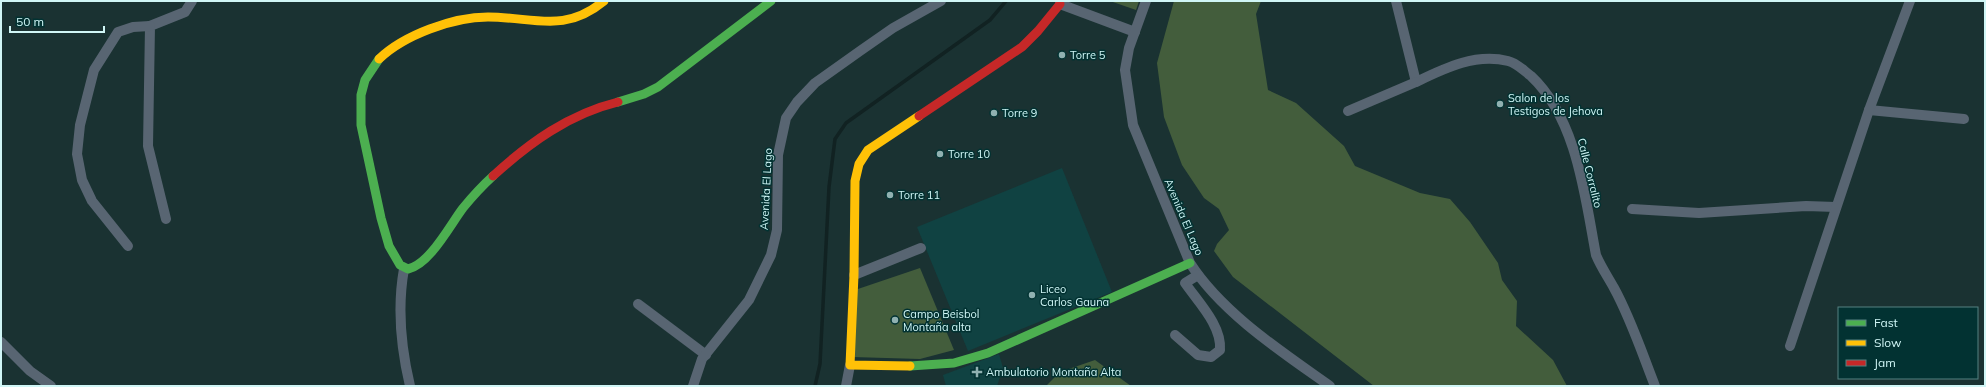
<svg xmlns="http://www.w3.org/2000/svg" width="1986" height="387" font-family="Mulish,sans-serif">
	<style>
		.built { fill: #104242 }
		.green { fill: #435d3c }
		.lines { fill: none; stroke-linecap: round; stroke-linejoin: round }
		.stream { stroke: #122; stroke-width: 3.5 }
		.street { stroke: #586572; stroke-width: 10 }
		.fast { stroke: #4caf50; stroke-width: 9 }
		.slow { stroke: #ffc107; stroke-width: 9 }
		.jam { stroke: #c62828; stroke-width: 9 }
		.poi-dot { fill: #90b1b1; stroke: #023232; stroke-width: 1.5 }
		.labels { text-anchor: middle; dominant-baseline: central; stroke-width: 3; stroke-linejoin: round; paint-order: stroke }
		.poi-label { font-size: 11px; fill: #d0f6f6; stroke: #023232; text-anchor: start }
		.street-label { font-size: 11px; fill: #d0f6f6; stroke: #023232 }
	</style>
	<rect width="100%" height="100%" fill="#1a3232"/>
	<g class="built">
		<path d="M1062,168L1112,292L968,351L917,227Z"/>
		<path d="M999,354L1003,368L997,386H946L943,375Z"/>
	</g>
	<g class="green">
		<path d="M1110,1H1139L1136,10Z"/>
		<path d="M1174,1H1261L1256,14L1268,90L1296,103L1344,146L1355,166L1420,193L1450,199L1470,222L1498,263L1502,280L1517,301L1516,326L1553,360L1567,386H1374L1233,277L1214,251L1217,244L1229,230L1219,209L1204,198L1182,165L1164,117L1157,63Z"/>
		<path d="M920,268L954,350L920,359L852,357V291Z"/>
		<path d="M1095,360L1131,386H1046L1060,372Z"/>
	</g>
	<g class="lines">
		<path class="stream" d="M815,386L820,364L829,187L835,139L846,123L990,20L1006,1"/>
		<g class="street">
			<path d="M1061,1L1060,4L1135,32"/>
			<path d="M1146,1L1129,48L1125,70L1133,125L1190,263C1222,313 1282,352 1330,386"/>
			<path d="M1396,1L1416,82C1445,68 1475,53 1508,61C1517,63 1524,71 1531,76C1577,119 1585,197 1596,255C1601,267 1608,277 1614,288C1631,319 1642,353 1655,386"/>
			<path d="M1869,110L1964,119"/>
			<path d="M1348,111L1416,82"/>
			<path d="M1632,209L1699,213L1806,206L1836,207"/>
			<path d="M166,219L148,146L150,26L185,12L192,1"/>
			<path d="M128,246L92,201L82,180L77,154L80,125L94,70L118,32L133,27L150,26"/>
			<path d="M404,269C397,308 401,348 410,386"/>
			<path d="M854,275L921,248"/>
			<path d="M638,304L706,355"/>
			<path d="M1175,335L1198,355L1211,357L1220,350C1222,326 1199,303 1185,283L1198,275"/>
			<path d="M1,342L30,371L51,386"/>
			<path d="M1790,346L1869,110L1910,1"/>
			<path d="M693,386L702,359L749,300L771,255L777,230L778,155L786,118L797,102L815,83L860,51L893,28L941,1"/>
			<path d="M846,386L850,365"/>
		</g>
		<g class="fast">
			<path d="M379,59L365,80L361,95V125L381,218L389,246L400,265L408,269C430,264 450,225 463,208C472,197 482,186 493,176"/>
			<path d="M618,102L644,94L658,87L771,1"/>
			<path d="M910,366L954,363L988,353L1190,263"/>
		</g>
		<g class="slow">
			<path d="M379,59C404,35 453,17 488,17C534,17 564,34 604,1"/>
			<path d="M910,366L850,365L854,275L855,181L859,164L868,150L919,116"/>
		</g>
		<g class="jam">
			<path d="M919,116L1022,47L1038,31L1060,4"/>
			<path d="M493,176C529,143 569,114 618,102"/>
		</g>
	</g>
	<g class="poi-dot">
		<circle cx="1062" cy="55" r="4"/>
		<circle cx="1500" cy="104" r="4"/>
		<circle cx="994" cy="113" r="4"/>
		<circle cx="940" cy="154" r="4"/>
		<circle cx="890" cy="195" r="4"/>
		<circle cx="1032" cy="295" r="4"/>
		<circle cx="895" cy="320" r="4"/>
		<path d="M975 366h4v4h4v4h-4v4h-4v-4h-4v-4h4z"/>
	</g>
	<g class="labels">
		<g class="poi-label">
			<text x="1070" y="55">Torre 5</text>
			<text x="1508" y="98">Salon de los<tspan x="1508" dy="13">Testigos de Jehova</tspan></text>
			<text x="1002" y="113">Torre 9</text>
			<text x="948" y="154">Torre 10</text>
			<text x="898" y="195">Torre 11</text>
			<text x="1040" y="289">Liceo<tspan x="1040" dy="13">Carlos Gauna</tspan></text>
			<text x="903" y="314">Campo Beisbol<tspan x="903" dy="13">Montaña alta</tspan></text>
			<text x="986" y="372">Ambulatorio Montaña Alta</text>
		</g>
		<g class="street-label">
			<text transform="translate(1590 173) rotate(76)">Calle Corralito</text>
			<text transform="translate(766 189) rotate(-87)">Avenida El Lago</text>
			<text transform="translate(1184 217) rotate(67)">Avenida El Lago</text>
		</g>
	</g>
	<rect width="1986" height="387" fill="none" stroke="#d0f6f6" stroke-width="4"/>
	<rect x="1838" y="307" width="140" height="72" fill="#023232" stroke="#548080"/>
	<rect x="1846" y="320" width="20" height="6" fill="#4caf50" stroke="#548080"/>
	<text x="1874" y="327" font-size="12" fill="#d0f6f6">Fast</text>
	<rect x="1846" y="340" width="20" height="6" fill="#ffc107" stroke="#548080"/>
	<text x="1874" y="347" font-size="12" fill="#d0f6f6">Slow</text>
	<rect x="1846" y="360" width="20" height="6" fill="#c62828" stroke="#548080"/>
	<text x="1874" y="367" font-size="12" fill="#d0f6f6">Jam</text>
	<path d="M10 26v6h94v-6" fill="none" stroke="#d0f6f6" stroke-width="2"/>
	<text x="16" y="26" font-size="12" fill="#d0f6f6" stroke="#023232" stroke-width="3" paint-order="stroke">50 m</text>
</svg>
